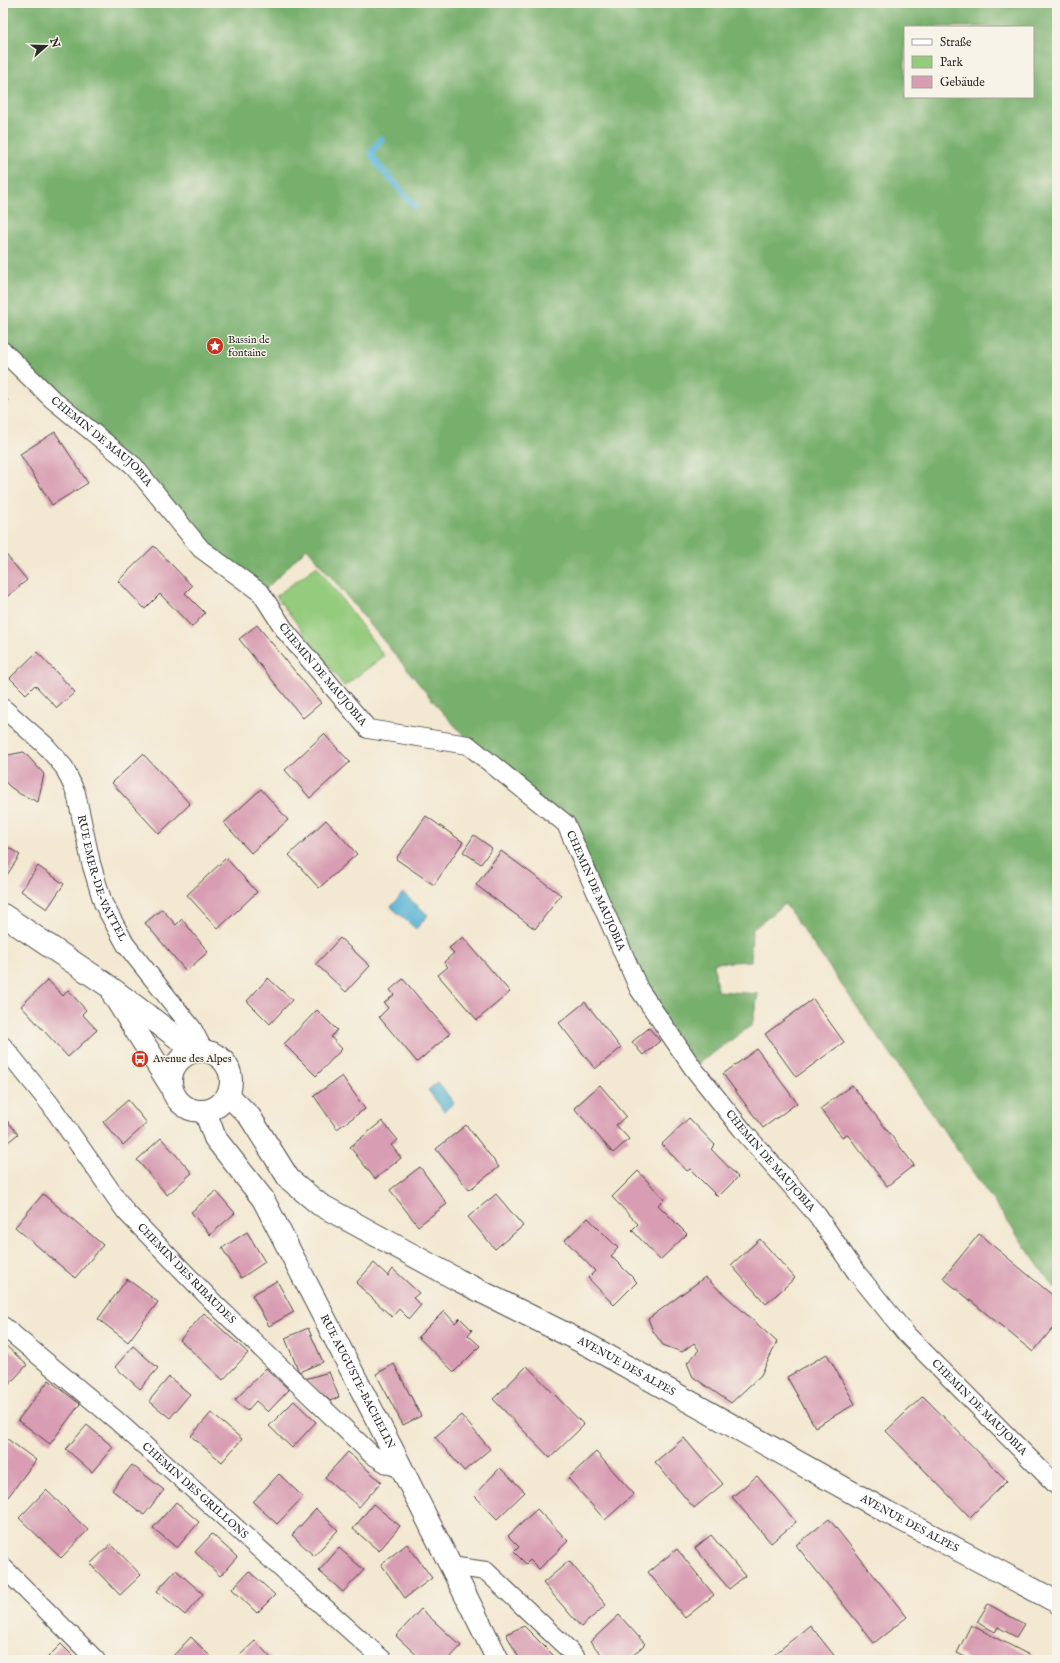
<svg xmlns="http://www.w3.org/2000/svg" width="1060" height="1663" font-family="'IM FELL English',serif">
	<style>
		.green { fill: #94cb7d; stroke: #607b54 }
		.forest { fill: #77af6c; stroke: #516d4c; fill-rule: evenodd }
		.water { fill: #57b3d5; stroke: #416f80 }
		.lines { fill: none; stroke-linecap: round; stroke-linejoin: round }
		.stream { stroke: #57b3d5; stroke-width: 7 }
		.building { fill: #d89db2 }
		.minor-casing { stroke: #494744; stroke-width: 20 }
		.tertiary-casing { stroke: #494744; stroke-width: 24 }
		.secondary-casing { stroke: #494744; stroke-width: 24 }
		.minor { stroke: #fff; stroke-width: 18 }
		.tertiary { stroke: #fff; stroke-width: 22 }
		.secondary { stroke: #fff; stroke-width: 22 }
		.labels { text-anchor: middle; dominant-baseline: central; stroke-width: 3; stroke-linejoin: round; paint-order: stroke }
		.poi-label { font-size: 11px; fill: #2b2b2b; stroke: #f7f3e8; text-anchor: start }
		.street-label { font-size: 11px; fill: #2b2b2b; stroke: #f7f3e8 }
	</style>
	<rect width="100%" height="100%" fill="#f7f3e8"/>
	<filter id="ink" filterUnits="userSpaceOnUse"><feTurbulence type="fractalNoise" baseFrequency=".025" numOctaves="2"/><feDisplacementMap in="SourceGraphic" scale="8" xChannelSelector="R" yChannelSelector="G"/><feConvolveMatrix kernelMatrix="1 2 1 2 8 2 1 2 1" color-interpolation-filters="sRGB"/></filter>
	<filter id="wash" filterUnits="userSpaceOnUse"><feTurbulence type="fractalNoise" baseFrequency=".012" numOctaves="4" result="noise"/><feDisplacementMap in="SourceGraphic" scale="16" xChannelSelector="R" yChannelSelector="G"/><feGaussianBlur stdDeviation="0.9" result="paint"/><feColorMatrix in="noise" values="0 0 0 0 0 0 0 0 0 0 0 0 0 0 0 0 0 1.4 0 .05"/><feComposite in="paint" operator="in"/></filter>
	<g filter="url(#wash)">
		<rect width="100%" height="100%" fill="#f3e8d1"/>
		<path class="green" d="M317,566L384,656L344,686L276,596Z"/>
		<path class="forest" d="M3,3H1057V1284L1054,1288L785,904L752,930L751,961L714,963L717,991L758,994L752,1025L695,1066L641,987L569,822L471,743L443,713L307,548L264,591L203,547L3,346ZM905,27H1033V97H905Z"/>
		<g class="water">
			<path d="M403,893L428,915L416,929L391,907Z"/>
			<path d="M438,1082L454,1103L444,1111L428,1090Z"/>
		</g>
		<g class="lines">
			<path class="stream" d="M381,139L371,153L378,165L415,206"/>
		</g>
		<g id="blocks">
			<g class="building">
				<path d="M3,393L8,401L3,404Z"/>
				<path d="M55,432L88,483L52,505L20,454Z"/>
				<path d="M154,546L192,586L185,593L205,613L192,627L160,594L145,609L118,581Z"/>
				<path d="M3,551L27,580L3,600Z"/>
				<path d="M257,625L321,703L303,718L239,639Z"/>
				<path d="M37,652L75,692L57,708L35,685L26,694L10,678Z"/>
				<path d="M324,734L350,762L310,798L285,770Z"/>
				<path d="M24,752L44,774L38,802L20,794L9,786L3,779V756Z"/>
				<path d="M143,754L190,804L159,834L112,783Z"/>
				<path d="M261,789L288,820L251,853L224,823Z"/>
				<path d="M426,816L463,842L434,885L396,859Z"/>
				<path d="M326,820L357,854L319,888L289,855Z"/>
				<path d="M474,835L492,848L481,864L463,852Z"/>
				<path d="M3,844L20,855L3,881Z"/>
				<path d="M501,851L561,895L535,929L476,885Z"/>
				<path d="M226,858L257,892L218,929L187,895Z"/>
				<path d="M38,866L64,884L47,909L21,891Z"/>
				<path d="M162,909L176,925L182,919L208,952L186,971L145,923Z"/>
				<path d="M463,937L510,992L477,1020L438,975L448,967L444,962L454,953L449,948Z"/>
				<path d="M340,938L370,966L346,992L316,964Z"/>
				<path d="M268,978L292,1000L270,1024L247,1001Z"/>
				<path d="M403,979L450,1034L417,1062L379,1017L388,1008L384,1003L394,995L390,990Z"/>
				<path d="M48,980L63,996L68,990L86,1010L82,1014L97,1030L68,1057L21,1006Z"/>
				<path d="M813,999L844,1042L796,1077L765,1034Z"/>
				<path d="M585,1002L621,1048L595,1069L559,1023Z"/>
				<path d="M317,1010L337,1030L331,1037L342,1049L316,1076L284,1044Z"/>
				<path d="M649,1028L660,1041L643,1055L632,1042Z"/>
				<path d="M757,1049L797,1103L763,1128L723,1074Z"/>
				<path d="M342,1076L365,1109L337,1129L314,1096Z"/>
				<path d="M600,1085L626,1116L616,1125L629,1139L613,1153L574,1108Z"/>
				<path d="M852,1085L914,1165L887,1186L847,1134L842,1137L820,1109Z"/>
				<path d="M128,1100L147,1123L123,1145L103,1122Z"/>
				<path d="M3,1116L18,1134L3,1146Z"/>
				<path d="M689,1118L715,1145L711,1149L738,1177L718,1197L690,1169L687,1171L662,1144Z"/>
				<path d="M382,1121L398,1140L391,1145L401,1158L375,1179L350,1147Z"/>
				<path d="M466,1125L499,1167L469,1190L436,1149Z"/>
				<path d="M161,1138L192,1173L167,1195L137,1160Z"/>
				<path d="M420,1167L447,1204L418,1226L390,1190Z"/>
				<path d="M638,1171L664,1199L658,1205L687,1234L660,1260L632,1230L638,1224L612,1197Z"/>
				<path d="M216,1191L235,1213L210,1235L191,1212Z"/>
				<path d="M43,1194L103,1245L75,1278L15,1227Z"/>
				<path d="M496,1194L523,1226L495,1249L468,1217Z"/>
				<path d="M588,1218L618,1248L611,1256L637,1282L614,1305L588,1278L595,1271L565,1240Z"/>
				<path d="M247,1232L265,1262L241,1278L222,1248Z"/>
				<path d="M979,1234L1057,1299V1323L1033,1352L943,1278Z"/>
				<path d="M760,1239L795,1278L766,1304L731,1265Z"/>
				<path d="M374,1263L388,1276L393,1269L419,1293L413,1298L421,1305L409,1319L399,1309L392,1317L356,1283Z"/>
				<path d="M705,1277L777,1342L761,1375L731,1403L693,1377L687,1363L699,1350L694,1343L682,1352L663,1345L653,1331L648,1319Z"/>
				<path d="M127,1279L158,1302L128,1342L98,1319Z"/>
				<path d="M277,1281L294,1312L269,1326L252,1295Z"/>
				<path d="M444,1311L455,1323L460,1318L472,1330L468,1335L480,1346L454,1372L418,1337Z"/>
				<path d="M204,1313L248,1353L223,1380L180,1340Z"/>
				<path d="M308,1328L323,1362L299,1372L285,1338Z"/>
				<path d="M3,1343L27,1365L3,1391Z"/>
				<path d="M133,1346L158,1368L140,1389L115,1367Z"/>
				<path d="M827,1354L855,1404L815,1427L787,1377Z"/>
				<path d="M394,1364L421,1416L403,1425L376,1374Z"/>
				<path d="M527,1366L584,1425L550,1458L493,1399Z"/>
				<path d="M266,1368L289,1390L268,1412L256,1401L247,1411L235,1400Z"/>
				<path d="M329,1372L339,1397L330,1401L305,1379Z"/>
				<path d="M169,1377L190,1394L170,1418L149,1401Z"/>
				<path d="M49,1380L80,1404L50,1444L18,1420Z"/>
				<path d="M923,1396L1007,1481L970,1517L886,1431Z"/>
				<path d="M294,1401L316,1422L292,1448L269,1426Z"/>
				<path d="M211,1413L242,1439L222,1462L191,1436Z"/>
				<path d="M461,1415L490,1449L464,1471L435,1437Z"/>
				<path d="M87,1425L113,1447L92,1472L66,1449Z"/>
				<path d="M6,1438L36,1460L8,1497L3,1493V1443Z"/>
				<path d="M684,1438L723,1484L694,1508L655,1462Z"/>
				<path d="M348,1452L381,1482L359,1507L325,1477Z"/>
				<path d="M596,1452L634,1494L605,1520L568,1478Z"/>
				<path d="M132,1465L164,1490L144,1515L112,1490Z"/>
				<path d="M500,1468L525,1492L497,1519L474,1495Z"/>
				<path d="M279,1474L303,1497L277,1524L253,1502Z"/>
				<path d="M757,1476L796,1522L771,1543L732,1497Z"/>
				<path d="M46,1490L88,1530L61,1558L19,1518Z"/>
				<path d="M176,1502L199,1522L177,1548L153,1528Z"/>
				<path d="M373,1504L400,1526L379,1551L353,1529Z"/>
				<path d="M316,1509L338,1530L314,1556L292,1535Z"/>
				<path d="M537,1509L568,1541L539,1569L530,1560L526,1564L514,1552L519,1547L508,1536Z"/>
				<path d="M829,1519L907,1617L874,1643L796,1545Z"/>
				<path d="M212,1534L237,1557L220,1576L195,1552Z"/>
				<path d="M711,1535L745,1576L729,1589L695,1548Z"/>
				<path d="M111,1544L141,1575L120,1595L90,1564Z"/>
				<path d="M407,1544L432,1578L405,1598L381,1564Z"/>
				<path d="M339,1548L364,1570L343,1592L319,1571Z"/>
				<path d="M677,1549L714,1595L685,1618L648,1572Z"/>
				<path d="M569,1561L606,1605L581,1627L543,1583Z"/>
				<path d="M176,1570L203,1594L185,1615L157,1591Z"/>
				<path d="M249,1571L275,1595L257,1613L232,1589Z"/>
				<path d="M988,1604L1024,1624L1016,1637L998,1627L995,1632L977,1622Z"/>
				<path d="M421,1609L461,1646L448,1660H422L396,1636Z"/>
				<path d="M619,1615L645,1644L628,1660H607L590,1642Z"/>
				<path d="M810,1625L837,1659L768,1660Z"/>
				<path d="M971,1625L1035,1658V1660H971L957,1653Z"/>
				<path d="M524,1626L556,1658L552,1660H520L506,1634Z"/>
				<path d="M191,1637L214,1660H172L171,1658Z"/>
				<path d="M255,1641L273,1660H241L238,1657Z"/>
				<path d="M61,1644L77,1660H45Z"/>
			</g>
		</g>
	</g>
	<g filter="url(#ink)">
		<use href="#blocks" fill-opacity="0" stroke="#494744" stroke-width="1"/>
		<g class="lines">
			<defs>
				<g id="minor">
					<path id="s1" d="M3,351L52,399L134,466L201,549L261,593L286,632L368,729L468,745L566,824L639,989L693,1068L744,1132L817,1215L856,1272L907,1335L1057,1486"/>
					<path id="s2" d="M3,708L45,745L64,767L76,793L91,863L103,903L126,945L192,1028L204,1051"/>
					<path id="s3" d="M3,1046L50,1104L126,1212L217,1306L371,1454L387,1464L402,1469"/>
					<path id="s4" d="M3,1326L116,1420L383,1660"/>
					<path d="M451,1566L486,1571L567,1648L577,1660"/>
					<path d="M3,1567L96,1660"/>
				</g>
				<g id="tertiary">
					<path id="s5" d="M205,1111L215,1138L263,1199L392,1449L498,1660"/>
				</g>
				<g id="secondary">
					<path d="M3,915L107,985L195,1051"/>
					<path d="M114,996L171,1086"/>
					<circle cx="201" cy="1081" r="30"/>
					<path id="s6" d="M228,1095L250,1117L289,1179L319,1204L458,1280L590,1346L887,1512L1057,1602"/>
				</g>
			</defs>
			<use href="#minor" class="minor-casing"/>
			<use href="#tertiary" class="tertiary-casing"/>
			<use href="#secondary" class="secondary-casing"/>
			<use href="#minor" class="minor"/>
			<use href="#tertiary" class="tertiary"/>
			<use href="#secondary" class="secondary"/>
		</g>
	</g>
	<defs>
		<symbol id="sight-disc" viewBox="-11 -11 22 22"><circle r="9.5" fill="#c8321e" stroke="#f7f3e8"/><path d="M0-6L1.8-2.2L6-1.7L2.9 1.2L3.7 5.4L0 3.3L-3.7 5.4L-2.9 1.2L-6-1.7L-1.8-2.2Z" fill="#fff"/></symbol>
		<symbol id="bus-disc" viewBox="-11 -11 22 22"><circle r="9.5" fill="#c8321e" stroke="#f7f3e8"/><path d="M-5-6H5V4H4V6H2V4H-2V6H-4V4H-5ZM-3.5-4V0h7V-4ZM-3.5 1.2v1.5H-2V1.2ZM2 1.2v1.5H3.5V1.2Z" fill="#fff"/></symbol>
	</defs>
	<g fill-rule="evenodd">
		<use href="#sight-disc" x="205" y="336" width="20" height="20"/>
		<use href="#bus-disc" x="130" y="1049" width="20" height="20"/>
	</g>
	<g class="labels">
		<g class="poi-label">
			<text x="228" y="340">Bassin de<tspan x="228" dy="13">fontaine</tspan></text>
			<text x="153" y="1059">Avenue des Alpes</text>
		</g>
		<g class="street-label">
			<text stroke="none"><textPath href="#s1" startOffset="134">CHEMIN DE MAUJOBIA</textPath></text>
			<text stroke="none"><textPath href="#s1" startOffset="458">CHEMIN DE MAUJOBIA</textPath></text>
			<text stroke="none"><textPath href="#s2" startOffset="203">RUE EMER-DE-VATTEL</textPath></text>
			<text stroke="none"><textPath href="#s1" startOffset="829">CHEMIN DE MAUJOBIA</textPath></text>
			<text stroke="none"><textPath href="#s1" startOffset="1153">CHEMIN DE MAUJOBIA</textPath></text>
			<text stroke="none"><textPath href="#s3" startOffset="293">CHEMIN DES RIBAUDES</textPath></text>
			<text stroke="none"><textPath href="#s6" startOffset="491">AVENUE DES ALPES</textPath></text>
			<text stroke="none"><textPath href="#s5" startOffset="312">RUE AUGUSTE-BACHELIN</textPath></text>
			<text stroke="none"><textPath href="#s1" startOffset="1477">CHEMIN DE MAUJOBIA</textPath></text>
			<text stroke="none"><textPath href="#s4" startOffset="253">CHEMIN DES GRILLONS</textPath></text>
			<text stroke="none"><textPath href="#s6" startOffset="815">AVENUE DES ALPES</textPath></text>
		</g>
	</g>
	<rect width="1060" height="1663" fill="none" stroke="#f7f3e8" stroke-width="16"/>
	<rect x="904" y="26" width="130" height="72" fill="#f7f3e8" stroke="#a5a39c"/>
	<rect x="912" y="39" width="20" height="6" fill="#ffffff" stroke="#a5a39c"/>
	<text x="940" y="46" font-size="12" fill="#2b2b2b">Straße</text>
	<rect x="912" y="56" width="20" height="12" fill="#94cb7d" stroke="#a5a39c"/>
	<text x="940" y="66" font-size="12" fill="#2b2b2b">Park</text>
	<rect x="912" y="76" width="20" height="12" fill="#d89db2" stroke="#a5a39c"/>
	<text x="940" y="86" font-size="12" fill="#2b2b2b">Gebäude</text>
	<g transform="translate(46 46) rotate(70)" stroke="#f7f3e8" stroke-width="3" paint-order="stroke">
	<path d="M0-3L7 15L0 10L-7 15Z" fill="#2b2b2b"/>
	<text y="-6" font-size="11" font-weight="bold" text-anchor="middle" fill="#2b2b2b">N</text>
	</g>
</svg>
